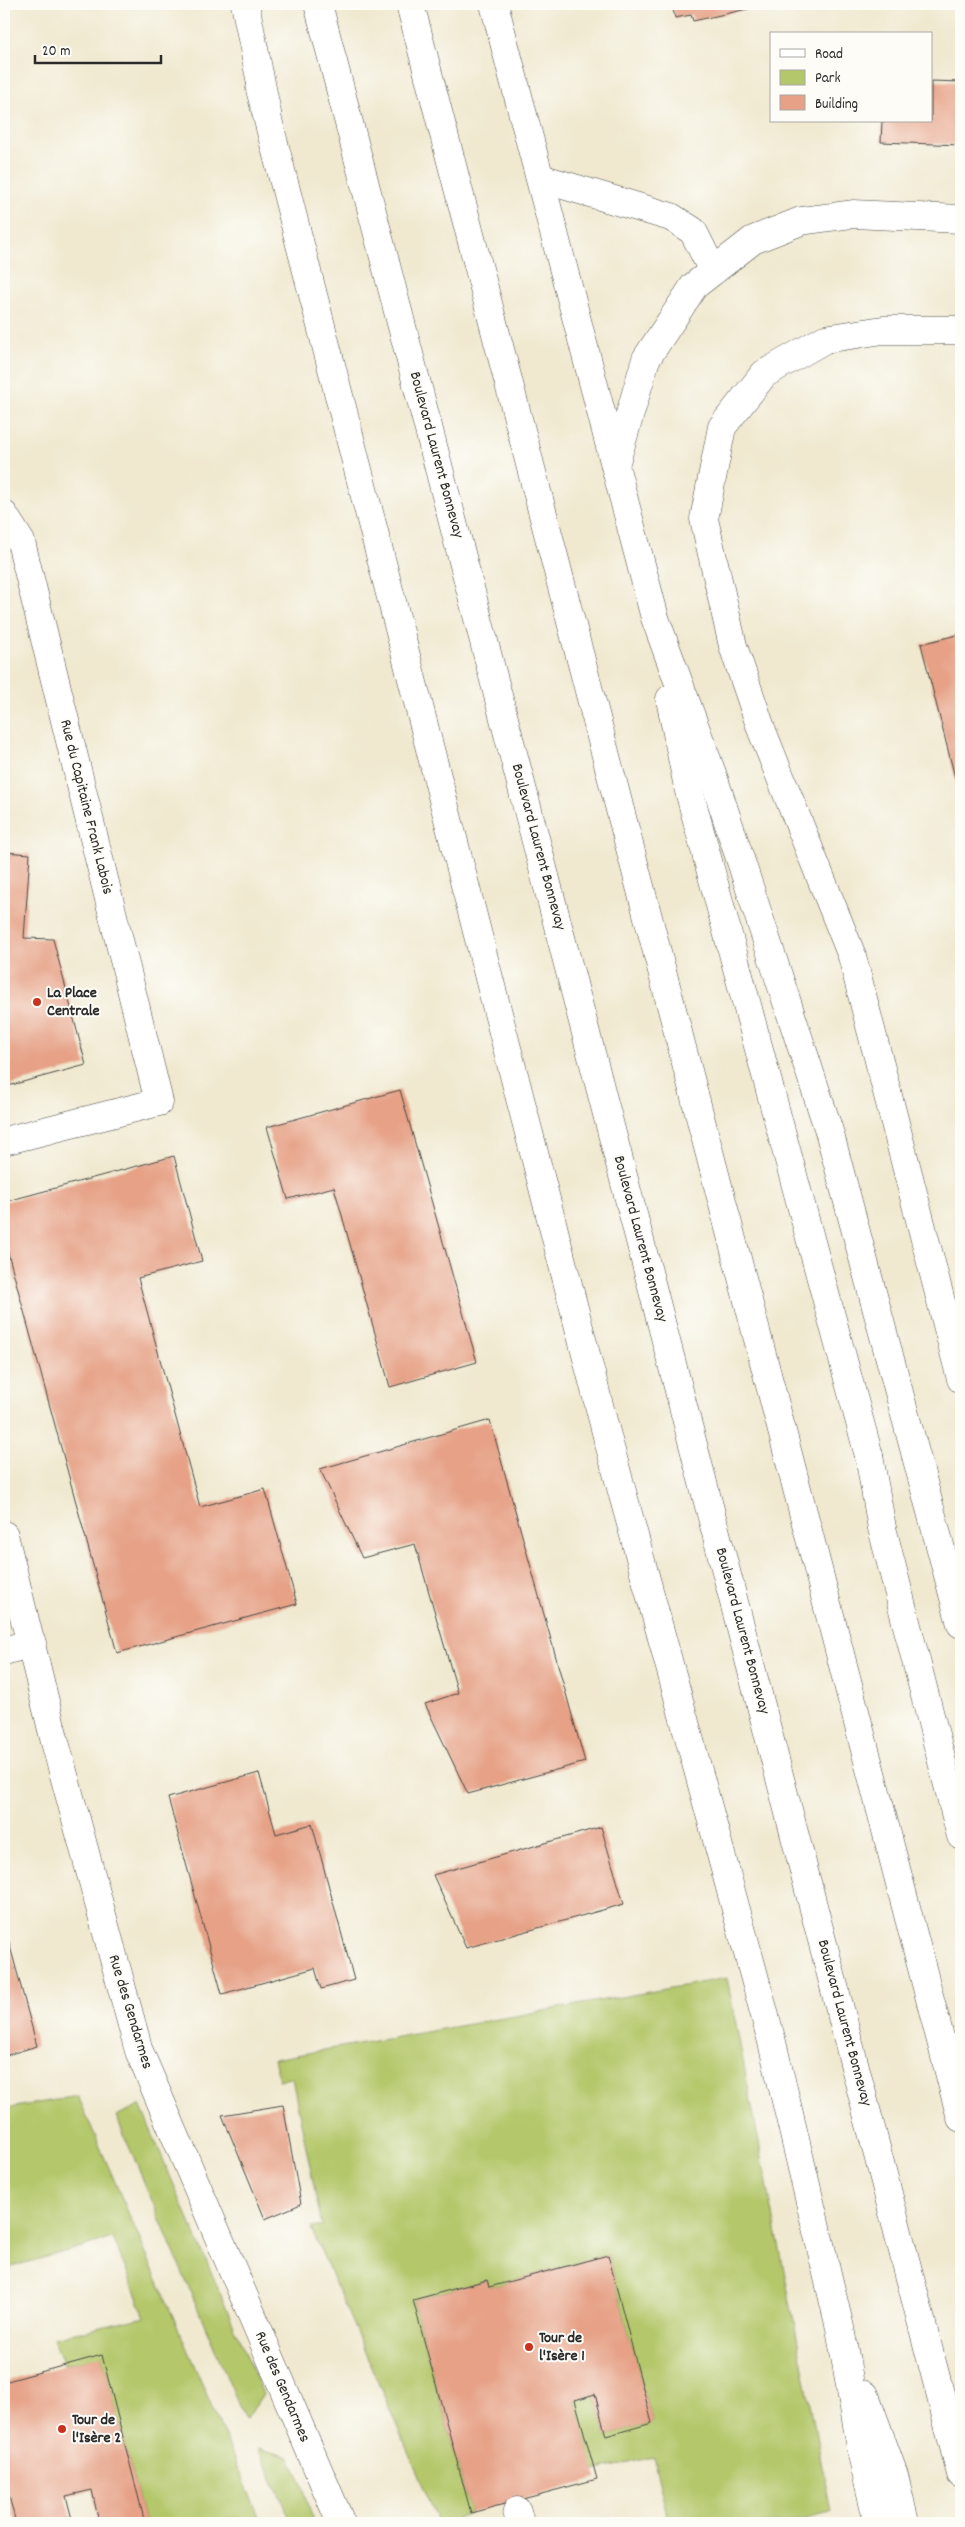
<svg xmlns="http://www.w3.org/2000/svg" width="965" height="2527" font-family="Dekko,sans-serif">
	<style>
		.green { fill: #b4c76b; stroke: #70794b }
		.building { fill: #e6a186 }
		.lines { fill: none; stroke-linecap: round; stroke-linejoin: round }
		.minor-casing { stroke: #494844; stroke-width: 29 }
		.major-casing { stroke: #494844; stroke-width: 29 }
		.highway-casing { stroke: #494844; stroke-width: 29 }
		.minor { stroke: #fff; stroke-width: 28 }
		.major { stroke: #fff; stroke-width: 28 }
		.highway { stroke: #fff; stroke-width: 28 }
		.poi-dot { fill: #c8321e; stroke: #fdfcf7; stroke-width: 2 }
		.labels { text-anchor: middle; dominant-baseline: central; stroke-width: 4; stroke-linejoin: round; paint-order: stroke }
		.street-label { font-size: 16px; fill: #2b2b2b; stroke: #fdfcf7 }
		.poi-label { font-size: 16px; font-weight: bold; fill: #2b2b2b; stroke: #fdfcf7; text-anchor: start }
	</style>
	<rect width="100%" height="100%" fill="#fdfcf7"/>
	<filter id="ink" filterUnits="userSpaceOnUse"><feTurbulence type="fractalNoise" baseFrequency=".02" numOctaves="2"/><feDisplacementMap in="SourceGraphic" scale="10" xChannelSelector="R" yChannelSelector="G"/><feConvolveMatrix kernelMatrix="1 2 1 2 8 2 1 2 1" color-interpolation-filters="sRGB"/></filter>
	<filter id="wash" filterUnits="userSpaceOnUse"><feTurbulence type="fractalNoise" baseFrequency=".0096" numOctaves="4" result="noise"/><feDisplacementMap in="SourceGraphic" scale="20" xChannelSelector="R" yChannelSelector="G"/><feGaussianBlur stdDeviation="1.12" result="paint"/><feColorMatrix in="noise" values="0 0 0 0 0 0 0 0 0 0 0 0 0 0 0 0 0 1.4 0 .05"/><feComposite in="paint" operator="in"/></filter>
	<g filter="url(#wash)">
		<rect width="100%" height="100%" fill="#f0e9d0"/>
		<g class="green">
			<path d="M727,1978L831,2512L784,2523H669L653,2457L594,2471L575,2400L595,2394L606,2436L652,2423L608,2255L489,2287L487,2280L413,2300L471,2513L448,2523H439L311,2228L322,2226L292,2078L279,2080L274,2059Z"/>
			<path d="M78,2096L262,2523H145L102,2356L64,2365L53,2338L145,2317L113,2238L4,2269V2109Z"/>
			<path d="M140,2105L263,2394L245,2420L116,2116Z"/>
			<path d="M258,2448L290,2457L305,2491L313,2523H292Z"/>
		</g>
		<g id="blocks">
			<g class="building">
				<path d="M672,4H751L752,8L693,21L691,15L675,18Z"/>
				<path d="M931,81L961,82V145L881,142L882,121H931Z"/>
				<path d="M961,634V801L921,644Z"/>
				<path d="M4,852L30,854L24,938L53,939L86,1065L4,1087Z"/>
				<path d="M400,1090L477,1362L390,1387L334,1187L288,1199L267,1127Z"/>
				<path d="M174,1156L202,1261L138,1278L200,1507L265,1489L297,1604L117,1653L4,1238V1202Z"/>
				<path d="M490,1420L585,1762L468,1794L425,1704L458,1693L415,1544L362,1558L320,1469Z"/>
				<path d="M259,1773L276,1834L312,1824L354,1980L321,1989L315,1968L222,1994L168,1798Z"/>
				<path d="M601,1827L624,1904L466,1948L433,1875Z"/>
				<path d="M4,1924L37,2046L4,2056Z"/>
				<path d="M283,2105L301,2204L265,2219L222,2115Z"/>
				<path d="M608,2255L652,2423L606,2436L595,2394L575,2400L597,2479L471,2513L413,2300L487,2280L489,2287Z"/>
				<path d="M102,2355L145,2523H99L92,2490L66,2496L73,2523H16L4,2477V2382Z"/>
			</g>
		</g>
	</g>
	<g filter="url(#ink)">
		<use href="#blocks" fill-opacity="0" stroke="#494844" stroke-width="1"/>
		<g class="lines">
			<defs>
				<g id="minor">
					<path d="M540,178L671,217L693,231L713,271"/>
					<path d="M961,330H883L825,339L764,374L722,427L704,519L733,646L762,731L852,956L961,1379"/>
					<path d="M615,465L646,359L694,286L753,240L801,221L853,214L961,219"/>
					<path d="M4,515L21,542L159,1102L4,1141"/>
					<path d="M4,1535L55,1742L139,2051L341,2523"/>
					<path d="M4,1651L32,1643"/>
					<path d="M517,2511L520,2523"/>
				</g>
				<g id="major">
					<path d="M494,4L655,618L713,776L829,1131L961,1624"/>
					<path d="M260,89L608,1440L771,2038L840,2328L863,2459L878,2523"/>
					<path d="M670,699L688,787L869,1456"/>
					<path d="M865,2395L894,2475L905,2523"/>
				</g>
				<g id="highway">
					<path d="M245,4L267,113"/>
					<path d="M318,4L961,2474"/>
					<path d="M410,4L961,2118"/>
					<path d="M869,1456L882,1528L961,1836"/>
				</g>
			</defs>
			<use href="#minor" class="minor-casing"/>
			<use href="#major" class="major-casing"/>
			<use href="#highway" class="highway-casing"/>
			<use href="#minor" class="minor"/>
			<use href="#major" class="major"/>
			<use href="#highway" class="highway"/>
		</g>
	</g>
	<g class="poi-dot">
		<circle cx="37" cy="1002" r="5"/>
		<circle cx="529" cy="2347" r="5"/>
		<circle cx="62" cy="2429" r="5"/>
	</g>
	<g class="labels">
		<g class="street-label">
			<text transform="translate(436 455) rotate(75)">Boulevard Laurent Bonnevay</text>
			<text transform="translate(86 807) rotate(76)">Rue du Capitaine Frank Labois</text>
			<text transform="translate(538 847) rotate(75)">Boulevard Laurent Bonnevay</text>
			<text transform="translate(640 1239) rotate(75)">Boulevard Laurent Bonnevay</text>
			<text transform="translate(742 1631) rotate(75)">Boulevard Laurent Bonnevay</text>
			<text transform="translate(130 2012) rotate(73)">Rue des Gendarmes</text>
			<text transform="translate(844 2023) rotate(75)">Boulevard Laurent Bonnevay</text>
			<text transform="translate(282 2387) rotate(67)">Rue des Gendarmes</text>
		</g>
		<g class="poi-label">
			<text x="47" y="993">La Place<tspan x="47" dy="18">Centrale</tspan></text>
			<text x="539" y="2338">Tour de<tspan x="539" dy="18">l'Isère 1</tspan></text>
			<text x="72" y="2420">Tour de<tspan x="72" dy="18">l'Isère 2</tspan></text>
		</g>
	</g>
	<rect width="965" height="2527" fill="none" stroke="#fdfcf7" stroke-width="20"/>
	<rect x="770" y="32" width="162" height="90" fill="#fdfcf7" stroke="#a9a8a5"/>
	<rect x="780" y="49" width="25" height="8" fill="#ffffff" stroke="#a9a8a5"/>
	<text x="815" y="58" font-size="15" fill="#2b2b2b">Road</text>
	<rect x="780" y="70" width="25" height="15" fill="#b4c76b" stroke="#a9a8a5"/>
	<text x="815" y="82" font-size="15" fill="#2b2b2b">Park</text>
	<rect x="780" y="95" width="25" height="15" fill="#e6a186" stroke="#a9a8a5"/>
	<text x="815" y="108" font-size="15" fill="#2b2b2b">Building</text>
	<path d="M35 55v8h126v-8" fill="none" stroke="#2b2b2b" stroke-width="2.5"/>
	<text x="42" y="55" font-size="15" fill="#2b2b2b" stroke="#fdfcf7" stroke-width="4" paint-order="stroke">20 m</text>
</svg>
